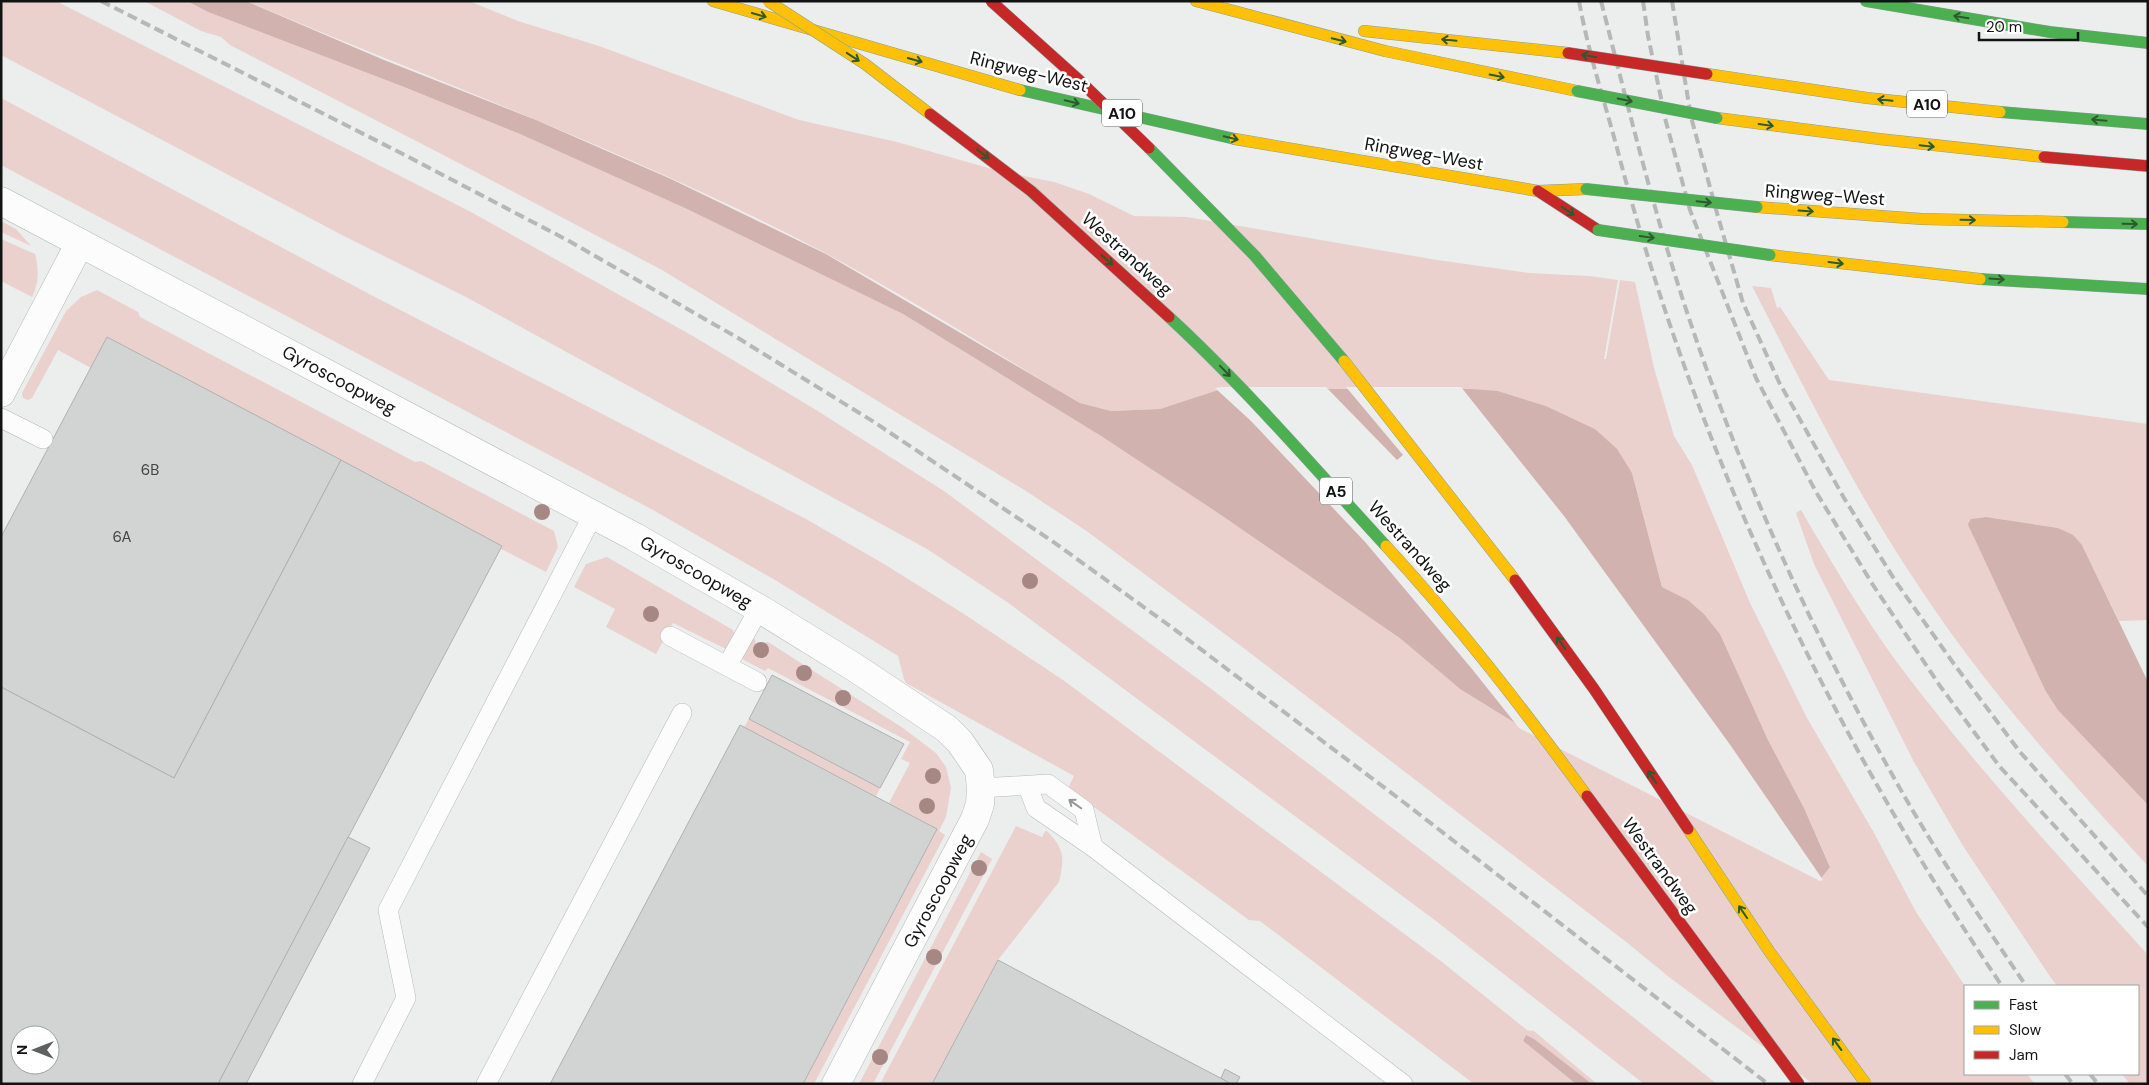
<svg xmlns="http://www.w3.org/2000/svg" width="2149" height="1085" font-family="'DM Sans',sans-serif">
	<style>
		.green { fill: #ead1ce }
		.water { fill: #d1b2ae }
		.pier { fill: #eceded }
		.building { fill: #d2d3d3; stroke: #afb0b0; fill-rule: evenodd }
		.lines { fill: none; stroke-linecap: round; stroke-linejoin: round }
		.lane-casing { stroke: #b6b8b7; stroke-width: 20 }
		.street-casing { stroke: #b6b8b7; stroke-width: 29 }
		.fast-casing { stroke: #869e9a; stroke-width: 12 }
		.slow-casing { stroke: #869e9a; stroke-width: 12 }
		.jam-casing { stroke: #869e9a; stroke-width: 12 }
		.lane { stroke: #fcfcfc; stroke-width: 19 }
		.street { stroke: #fcfcfc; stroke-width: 28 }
		.fast { stroke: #4caf50; stroke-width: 11 }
		.slow { stroke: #ffc107; stroke-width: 11 }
		.jam { stroke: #c62828; stroke-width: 11 }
		.rail { stroke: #b6b7b7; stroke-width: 4; stroke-dasharray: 10 5; stroke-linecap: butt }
		.fast-bridge-casing { stroke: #869e9a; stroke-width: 12; stroke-linecap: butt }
		.slow-bridge-casing { stroke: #869e9a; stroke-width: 12; stroke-linecap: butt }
		.jam-bridge-casing { stroke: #869e9a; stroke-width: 12; stroke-linecap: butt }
		.fast-bridge { stroke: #4caf50; stroke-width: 11 }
		.slow-bridge { stroke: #ffc107; stroke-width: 11 }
		.jam-bridge { stroke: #c62828; stroke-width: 11 }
		.tree { fill: #a78784 }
		.oneway { stroke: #2c5a2e }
		.oneway2 { stroke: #939493 }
		.labels { text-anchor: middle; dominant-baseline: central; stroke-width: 5; stroke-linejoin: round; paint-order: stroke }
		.number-label { font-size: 15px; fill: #424443 }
		.shield { fill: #fff; stroke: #595a5a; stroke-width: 1 }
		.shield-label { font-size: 16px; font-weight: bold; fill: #121413 }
		.street-label { font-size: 18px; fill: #121413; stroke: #fff }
	</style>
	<rect width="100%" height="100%" fill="#eceded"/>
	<g class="green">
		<path d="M1,1H56L471,212L691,335L816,410L944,491L1206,685L1486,900L1717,1084H1644L1436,921L1007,602L927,549L466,297L342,235L1,55Z"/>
		<path d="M144,1H187L208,12L404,87L520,134L687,209L903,314L1101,436L1218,513L1401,639L1460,689L1533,734L1830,866L1804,808L1768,740L1720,634L1704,614L1688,600L1662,587L1632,473L1595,429L1546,406L1498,391L1221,389L1160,409L1111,411L1080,403C996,353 913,300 827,254C640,155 440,83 246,1H469L518,21L599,46L799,120L897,142L999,171L1054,182L1089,194L1134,216L1187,217L1437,260L1529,273L1589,276L1618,280L1604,359H1606L1620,280L1635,282L1654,368L1674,436L1692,465L1750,603L1807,718L1874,833L1916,912L1965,986V1074H2027L2035,1084H1813L1669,977L1625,941L1245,649L1088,532L1026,491L662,270L453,160L230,45L221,37L201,31Z"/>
		<path d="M1,98L373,296L806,519L884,564L961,612L1063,680L1442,962L1527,1030L1534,1031L1597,1084H1592L1526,1035L1523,1041L1576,1084H1474L1260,921L1249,920L1068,788L1074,776L906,683L904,679L898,656L775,580L653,510L1,165Z"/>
		<path d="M1,221L16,229L31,246L1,232Z"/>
		<path d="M1,239L35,254C39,269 39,283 32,297L1,281Z"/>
		<path d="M1752,286L1771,288L1777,308L1780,307L1829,380L2148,424V620L2119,621L2082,545L2058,528L1986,517L1971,519L1969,527L2045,690L2059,710L2148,805V866C2063,774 1978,679 1910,573C1850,482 1802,383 1752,286Z"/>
		<path d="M97,290L138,312L140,317L415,462L421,461L554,531L558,547L546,572L501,549L502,546L107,337L91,368L58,350L32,398L28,400L23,398L22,393L66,311L81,297Z"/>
		<path d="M1801,510C1831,561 1861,613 1896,661C1973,764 2061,859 2148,955V1084H2130L2122,1074H2138V986H2057L2049,975L1963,846L1914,762L1814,564L1796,513Z"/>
		<path d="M607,557L733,630L734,634L726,649L673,623L656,654L606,627L615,609L574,587L586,564Z"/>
		<path d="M755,639L756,644L768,642L903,728L936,753L946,767L951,788L946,817L939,831L945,835L814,1084H803L937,829L889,803L910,763L901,759L910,742L768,668L765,671L744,660L742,657L751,640Z"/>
		<path d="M749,719L880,788L876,796L744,727Z"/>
		<path d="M1016,826L1042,837L1046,830C1064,848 1065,857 1059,882L998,960L932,1084H880Z"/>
		<path d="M981,852L992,859L873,1084H859Z"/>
	</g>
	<g class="water">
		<path d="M187,1H246L384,60L536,120L671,179L826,254L1080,403L1111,411L1160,409L1221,389H1472L1498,391L1546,406L1595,429L1617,449L1632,473L1662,587L1688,600L1704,614L1720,634L1768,740L1804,808L1830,867L1821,878L1533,734L1460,689L1401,639L1218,513L1101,436L903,314L687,209L520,134L404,87L208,12Z"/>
		<path d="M1986,517L2058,528L2073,535L2082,545L2148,682V805L2058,710L2045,690L1969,527L1968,524L1971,519Z"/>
		<path d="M1526,1035L1534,1039L1592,1084H1576L1523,1041Z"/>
	</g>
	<path class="pier" d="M1221,387H1326L1397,460L1403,455L1346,387H1461L1564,516L1731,746L1823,880L1820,881L1519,728L1472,669L1366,543L1251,421L1215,388Z"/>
	<g class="building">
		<path d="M107,337L341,460L174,778L1,687V537Z"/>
		<path d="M341,460L502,546L218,1084H1V687L174,778ZM20,1035H50V1065H20Z"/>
		<path d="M772,675L904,744L880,788L749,719Z"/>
		<path d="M740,725L937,829L803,1084H550Z"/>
		<path d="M348,837L370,848L246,1084H218Z"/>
		<path d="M998,960L1161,1047L1232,1084H932Z"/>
		<path d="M1225,1069L1240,1077L1236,1084H1231L1221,1078Z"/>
	</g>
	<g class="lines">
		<defs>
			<g id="lane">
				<path d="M1,418L43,439"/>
				<path d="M670,636L757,682"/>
				<path d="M727,666L759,609"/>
				<path d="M1028,787L1036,808L1093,847L1403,1084"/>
				<path d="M981,788L1048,784L1084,810L1093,847"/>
				<path d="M362,1084L406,998L388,910L593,515"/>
				<path d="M486,1084L682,713"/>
			</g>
			<g id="street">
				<path d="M1,201L635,537L765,612L854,667L947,729L960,742L979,770L981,788L980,804L975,819L836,1084"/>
				<path d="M1,393L80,243"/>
			</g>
			<g id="fast">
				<path d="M1866,1L2050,32L2148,43"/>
				<path d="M1020,90L1235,139"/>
				<path d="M2000,112L2148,124"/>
				<path d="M2063,222L2148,224"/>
				<path d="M1980,279L2148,289"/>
			</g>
			<g id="slow">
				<path d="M713,1L1020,90"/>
				<path d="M1196,1L1385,51L1577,91"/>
				<path d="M1364,31L1568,53"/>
				<path d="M1707,74L1867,98L2000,112"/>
				<path d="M1717,118L1879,139L2044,157"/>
				<path d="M1235,139L1538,191L1586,189"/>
				<path d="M1757,207L1922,219L2063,222"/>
				<path d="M1770,255L1980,279"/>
			</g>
			<g id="jam">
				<path d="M2044,157L2148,166"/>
				<path d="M1538,191L1598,230"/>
			</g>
		</defs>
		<use href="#lane" class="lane-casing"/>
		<use href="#street" class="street-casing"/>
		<use href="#fast" class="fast-casing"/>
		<use href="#slow" class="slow-casing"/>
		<use href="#jam" class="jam-casing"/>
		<use href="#lane" class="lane"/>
		<use href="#street" class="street"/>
		<use href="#fast" class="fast"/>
		<use href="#slow" class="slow"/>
		<use href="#jam" class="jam"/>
		<g class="rail">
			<path d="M101,1L397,151L569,241L738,338L874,422L1052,541L1170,626L1406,804L1768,1084"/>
			<path d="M1579,1C1588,51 1604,100 1617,148C1695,448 1828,730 2002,986"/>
			<path d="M1601,1C1630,114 1657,226 1695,336C1750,497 1821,651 1906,799C1943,863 1985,925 2026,986"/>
			<path d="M1643,1L1648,36L1666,122L1690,210L1756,378L1816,492L1873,585L1940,686L2000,767L2148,927"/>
			<path d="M1672,1L1691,117L1717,213L1743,303L1779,382L1844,498L1896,582L1954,664L2020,752L2148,896"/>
			<path d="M2065,1074L2073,1084"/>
			<path d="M2090,1074L2098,1084"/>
		</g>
		<defs>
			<g id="fast-bridge">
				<path d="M1577,91L1717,118"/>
				<path d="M1149,148L1255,256L1344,361"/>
				<path d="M1586,189L1757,207"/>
				<path d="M1598,230L1770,255"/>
				<path d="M1169,317C1246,388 1315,469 1386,546"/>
			</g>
			<g id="slow-bridge">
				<path d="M768,1L865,64L930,114"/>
				<path d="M1344,361L1515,580"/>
				<path d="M1386,546C1459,625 1524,710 1587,796"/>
				<path d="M1688,829L1769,951L1866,1084"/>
			</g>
			<g id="jam-bridge">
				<path d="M991,1L1079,80L1149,148"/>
				<path d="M1568,53L1707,74"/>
				<path d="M930,114L1031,191L1169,317"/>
				<path d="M1515,580L1594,689L1688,829"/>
				<path d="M1587,796L1799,1084"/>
			</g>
		</defs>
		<use href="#fast-bridge" class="fast-bridge-casing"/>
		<use href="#slow-bridge" class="slow-bridge-casing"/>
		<use href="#jam-bridge" class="jam-bridge-casing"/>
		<use href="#fast-bridge" class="fast-bridge"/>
		<use href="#slow-bridge" class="slow-bridge"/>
		<use href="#jam-bridge" class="jam-bridge"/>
	</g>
	<g class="tree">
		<circle cx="542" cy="512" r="8"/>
		<circle cx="1030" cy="581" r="8"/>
		<circle cx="651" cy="614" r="8"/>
		<circle cx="761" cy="650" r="8"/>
		<circle cx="804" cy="673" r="8"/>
		<circle cx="843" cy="698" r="8"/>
		<circle cx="933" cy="776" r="8"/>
		<circle cx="927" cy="806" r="8"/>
		<circle cx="979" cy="868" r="8"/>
		<circle cx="934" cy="957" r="8"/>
		<circle cx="880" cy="1057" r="8"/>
	</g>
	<defs><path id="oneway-shaft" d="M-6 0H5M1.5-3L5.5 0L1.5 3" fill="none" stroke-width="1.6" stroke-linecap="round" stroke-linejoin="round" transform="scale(1.25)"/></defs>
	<g class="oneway">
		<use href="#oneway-shaft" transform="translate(759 15) rotate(16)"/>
		<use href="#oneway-shaft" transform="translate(1961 17) rotate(-171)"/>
		<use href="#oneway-shaft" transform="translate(1339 40) rotate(14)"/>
		<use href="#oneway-shaft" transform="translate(1449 40) rotate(-174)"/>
		<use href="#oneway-shaft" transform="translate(1589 56) rotate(-171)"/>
		<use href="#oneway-shaft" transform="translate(853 57) rotate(33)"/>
		<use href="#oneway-shaft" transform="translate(915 60) rotate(16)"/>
		<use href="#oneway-shaft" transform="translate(1497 76) rotate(11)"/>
		<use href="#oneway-shaft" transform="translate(1625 100) rotate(11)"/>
		<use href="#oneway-shaft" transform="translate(1885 100) rotate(-174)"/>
		<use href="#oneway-shaft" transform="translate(1072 102) rotate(13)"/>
		<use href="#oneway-shaft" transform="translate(2099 120) rotate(-175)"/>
		<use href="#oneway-shaft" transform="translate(1766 125) rotate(8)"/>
		<use href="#oneway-shaft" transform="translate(1231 138) rotate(13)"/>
		<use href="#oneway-shaft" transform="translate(1927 146) rotate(6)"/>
		<use href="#oneway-shaft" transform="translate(983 154) rotate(37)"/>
		<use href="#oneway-shaft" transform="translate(1704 202) rotate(6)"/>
		<use href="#oneway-shaft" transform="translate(1568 211) rotate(33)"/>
		<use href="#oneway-shaft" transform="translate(1806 211) rotate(4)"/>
		<use href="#oneway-shaft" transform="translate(1968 220) rotate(1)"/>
		<use href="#oneway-shaft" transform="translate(2130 224) rotate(1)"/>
		<use href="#oneway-shaft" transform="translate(1647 237) rotate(8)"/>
		<use href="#oneway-shaft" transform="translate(1107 260) rotate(42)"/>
		<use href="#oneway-shaft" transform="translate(1836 263) rotate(7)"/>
		<use href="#oneway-shaft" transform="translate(1997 279) rotate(4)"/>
		<use href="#oneway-shaft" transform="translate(1225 371) rotate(46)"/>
		<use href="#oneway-shaft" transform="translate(1561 643) rotate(-125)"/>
		<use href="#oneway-shaft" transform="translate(1652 777) rotate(-124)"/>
		<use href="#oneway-shaft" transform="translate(1743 912) rotate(-124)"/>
		<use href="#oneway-shaft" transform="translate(1837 1044) rotate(-126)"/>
	</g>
	<use class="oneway2" href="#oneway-shaft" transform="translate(1075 804) rotate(-145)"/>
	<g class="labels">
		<g class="number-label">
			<text x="150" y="470">6B</text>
			<text x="122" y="537">6A</text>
		</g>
		<g class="shield">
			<rect x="1907" y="90.5" width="40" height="27" rx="4"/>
			<rect x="1102" y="99.5" width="40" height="27" rx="4"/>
			<rect x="1320" y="477.5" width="32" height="27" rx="4"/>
		</g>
		<g class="shield-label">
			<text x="1927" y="104">A10</text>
			<text x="1122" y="113">A10</text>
			<text x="1336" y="491">A5</text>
		</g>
		<g class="street-label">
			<text transform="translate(1029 72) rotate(14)">Ringweg-West</text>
			<text transform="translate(1424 154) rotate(10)">Ringweg-West</text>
			<text transform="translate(1825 195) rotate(4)">Ringweg-West</text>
			<text transform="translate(1127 254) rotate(42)">Westrandweg</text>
			<text transform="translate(339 380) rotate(28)">Gyroscoopweg</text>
			<text transform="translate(1410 546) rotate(48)">Westrandweg</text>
			<text transform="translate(696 572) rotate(30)">Gyroscoopweg</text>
			<text transform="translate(1660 866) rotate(54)">Westrandweg</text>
			<text transform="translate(938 891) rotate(-62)">Gyroscoopweg</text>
		</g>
	</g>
	<rect width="2149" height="1085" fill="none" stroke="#121413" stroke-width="5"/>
	<rect x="1964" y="985" width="175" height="90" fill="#ffffff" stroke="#a0a1a1"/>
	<rect x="1974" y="1001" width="25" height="8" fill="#4caf50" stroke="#a0a1a1"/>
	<text x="2009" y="1010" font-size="15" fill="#121413">Fast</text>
	<rect x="1974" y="1026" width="25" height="8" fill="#ffc107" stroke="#a0a1a1"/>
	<text x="2009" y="1035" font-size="15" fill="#121413">Slow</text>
	<rect x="1974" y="1051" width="25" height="8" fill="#c62828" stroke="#a0a1a1"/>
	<text x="2009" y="1060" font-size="15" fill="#121413">Jam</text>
	<g transform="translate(35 1050) rotate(270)"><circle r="24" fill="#ffffff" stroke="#a0a1a1"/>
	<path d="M0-4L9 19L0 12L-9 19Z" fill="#5e605f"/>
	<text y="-8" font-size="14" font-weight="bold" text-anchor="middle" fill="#121413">N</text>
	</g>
	<path d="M1979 32v8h99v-8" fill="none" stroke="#121413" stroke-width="2.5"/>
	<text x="1986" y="32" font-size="15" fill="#121413" stroke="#ffffff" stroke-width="4" paint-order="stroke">20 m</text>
</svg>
